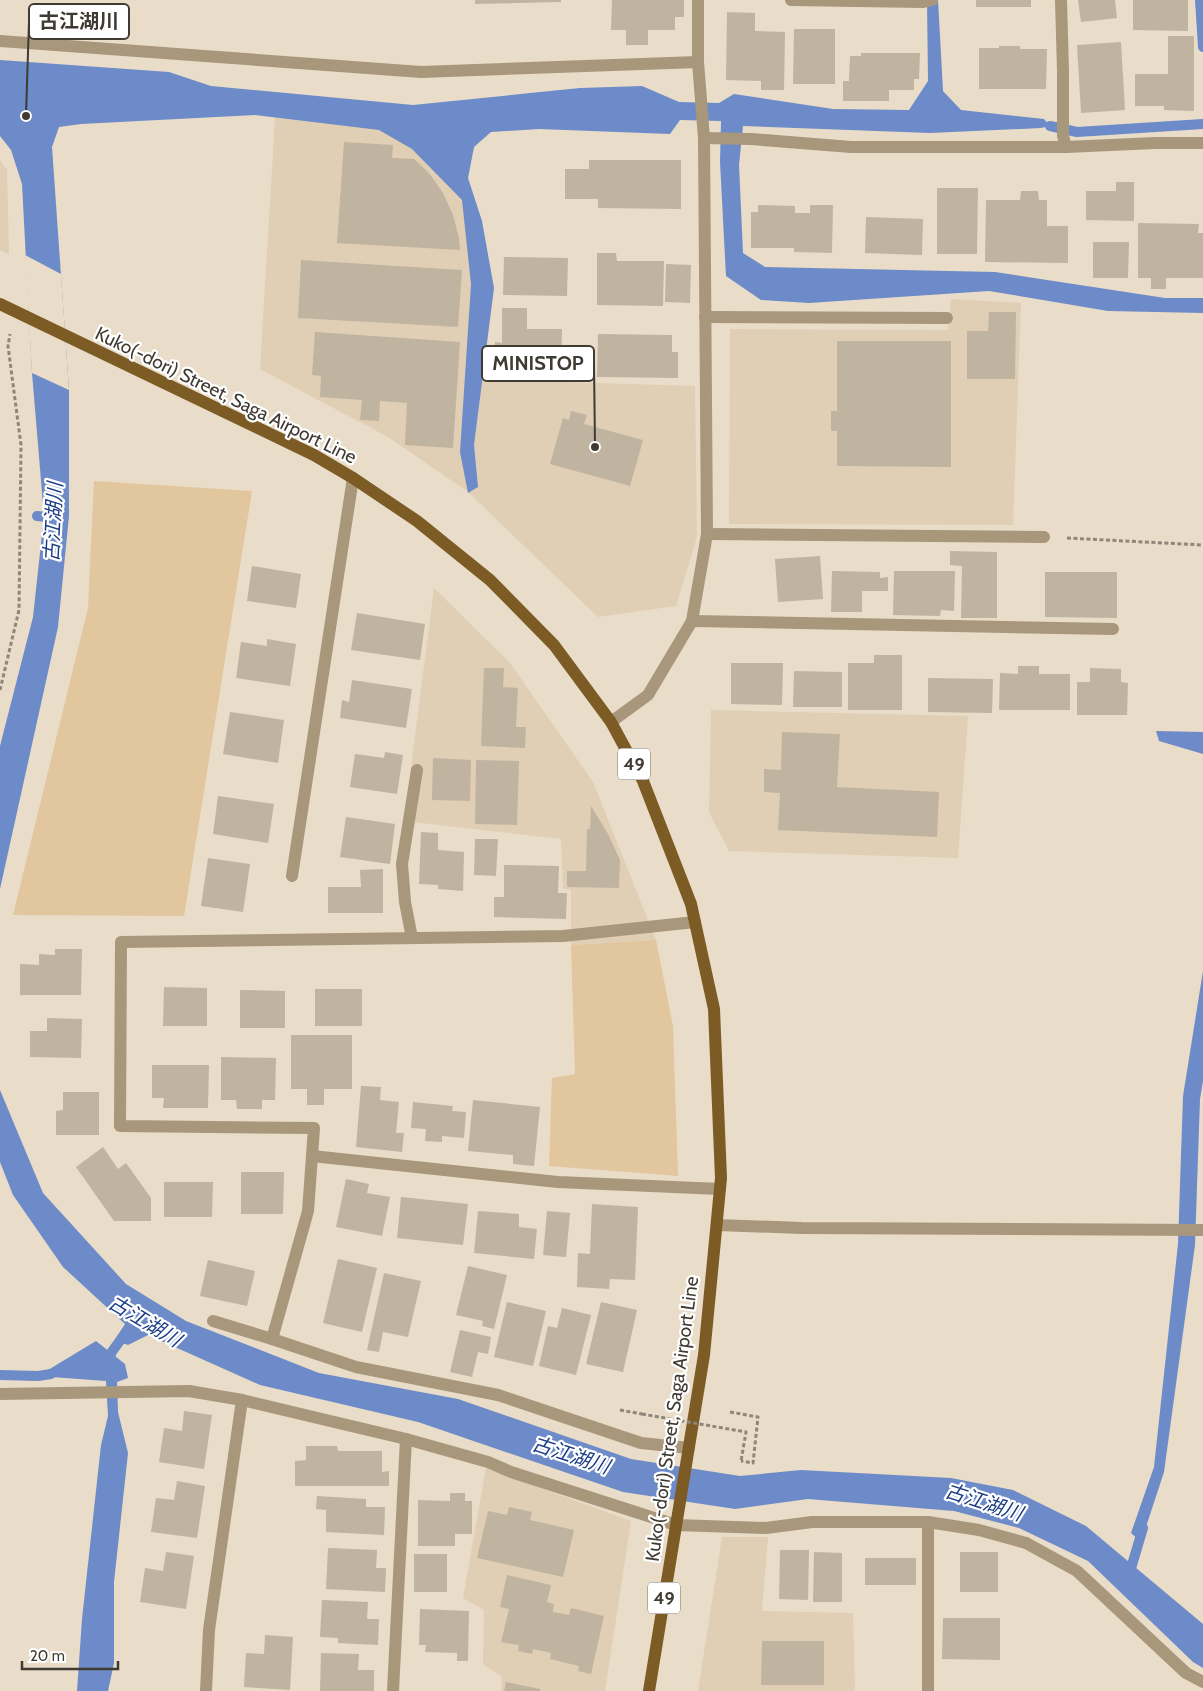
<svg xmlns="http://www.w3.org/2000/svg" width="1203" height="1691" font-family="Cabin,'Noto Sans JP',sans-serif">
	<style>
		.built { fill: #e0cfb5 }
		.green { fill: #e2c69e }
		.water { fill: #6c8bc8 }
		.pier { fill: #e9dcc8 }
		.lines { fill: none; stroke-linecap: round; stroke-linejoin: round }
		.stream { stroke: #6c8bc8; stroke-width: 10 }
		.building { fill: #c0b3a0 }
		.path { stroke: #8f8679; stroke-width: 3; stroke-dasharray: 4 2.5; stroke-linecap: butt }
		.lane { stroke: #a9977c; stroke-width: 12 }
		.street { stroke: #a9977c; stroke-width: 12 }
		.primary { stroke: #7c5b24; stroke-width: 12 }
		.path-bridge { stroke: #8f8679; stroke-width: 3; stroke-dasharray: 4 2.5; stroke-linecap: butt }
		.labels { text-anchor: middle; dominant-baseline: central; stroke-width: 4.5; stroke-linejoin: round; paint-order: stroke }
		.shield { fill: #fff; stroke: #797570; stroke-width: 1 }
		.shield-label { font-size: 18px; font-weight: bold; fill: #3f3a32 }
		.street-label { font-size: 19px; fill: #3f3a32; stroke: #fff }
		.water-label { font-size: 20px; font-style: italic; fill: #1b3d85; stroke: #fff }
		.leader { fill: none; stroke: #3f3a32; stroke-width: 2 }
		.callout-dot { fill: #3f3a32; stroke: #fff; stroke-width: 2 }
		.callout { fill: #fff; stroke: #3f3a32; stroke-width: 2 }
		.callout-label { font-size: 20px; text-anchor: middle; font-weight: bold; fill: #3f3a32 }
	</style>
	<rect width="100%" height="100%" fill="#e9dcc8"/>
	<g class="built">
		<path d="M276,102L443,128L476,222L472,379L695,386L697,537L676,606L598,617L468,492L388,437L260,369Z"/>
		<path d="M0,160L7,170L9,254L0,250Z"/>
		<path d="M951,299L1021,303L1013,525L729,524L730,329L948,330Z"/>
		<path d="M434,588L510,663L593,782L656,940L571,945V890L563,888L561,839L404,821Z"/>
		<path d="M711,710L968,716L958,858L729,851L709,812Z"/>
		<path d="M486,1468L631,1521L605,1691H501L502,1677L483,1664L484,1610L463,1598Z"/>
		<path d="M722,1537H768L762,1611L853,1613L855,1691H698Z"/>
	</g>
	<g class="green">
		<path d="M94,481L252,491L184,916L13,915L88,608Z"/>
		<path d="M656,940L673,1026L678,1176L549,1166L552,1078L575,1074L571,945Z"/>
	</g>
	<g class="water">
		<path d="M927,0H938L943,91L961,110L1044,119L1050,126L1041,128L930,133L743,126L739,165L743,253L765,267L995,272L1165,298H1203V313L1108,311L989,291L809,303L761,300L726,276L720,162L721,121L680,120L670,134L539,129L491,132L474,147L468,178L482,221L494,288L474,445L478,487L468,493L460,452L471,284L462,200L412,149L379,130L255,115L81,124L59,127L52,147L69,390V516L58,627L0,889V746L33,617L44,516L32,373L22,184L11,150L0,136V60L169,72L211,86L413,105L580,88L642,86L679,102L719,103L734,94L833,109L909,110L928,81Z"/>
		<path d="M1156,731L1203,732V754L1159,741Z"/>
		<path d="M1203,971V1081L1200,1099L1195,1245L1164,1472L1141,1542L1131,1533L1154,1467L1178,1244L1183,1096Z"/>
		<path d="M0,1090L43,1193L126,1284L186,1321L319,1373L458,1399L631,1459L740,1476L801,1470L951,1478L1013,1490L1086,1526L1203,1624V1668L1193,1662L1088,1561L1019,1528L954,1511L808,1499L735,1509L623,1492L418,1422L260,1385L148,1335L128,1345L120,1342L116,1338L125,1324L63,1267L13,1195L0,1162Z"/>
		<path d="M96,1341L125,1364L128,1378L117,1382L118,1412L128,1453L114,1582V1663L108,1691H77L82,1619L101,1445L108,1416L106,1381L38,1376Z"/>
	</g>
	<path class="pier" d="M25,255L61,274L69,390L32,373Z"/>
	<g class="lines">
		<g class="stream">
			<path d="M1200,0L1203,47"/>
			<path d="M1050,126L1077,132L1203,124"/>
			<path d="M37,516L56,518"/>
			<path d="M110,1366L111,1353L127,1331"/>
			<path d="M0,1375L38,1376L51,1374"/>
			<path d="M1129,1575L1143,1528"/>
		</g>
	</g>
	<g class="building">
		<path d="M475,0H561V2L475,4Z"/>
		<path d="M612,0H684V17H675V30H648V45H626V30H611Z"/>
		<rect x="976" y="0" width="55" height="7"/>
		<path d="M1078,0H1115L1117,18L1081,22Z"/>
		<path d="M1133,0H1188V31L1133,30Z"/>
		<path d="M727,12L755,13V31L785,32L784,90H761V81L726,80Z"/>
		<path d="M794,29H835V84H793Z"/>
		<path d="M1168,36H1194V111L1164,110V106H1135V74H1168Z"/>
		<path d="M1121,42L1125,110L1081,113L1077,45Z"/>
		<path d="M999,46H1020V49H1047L1046,89H979V48H999Z"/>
		<path d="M861,53H920L919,79H914V90H889V101H843V81H849L850,56H861Z"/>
		<path d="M344,142L393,145L392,158L414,159L429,173L443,193L453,215L459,238L460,250L337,243Z"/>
		<path d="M589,160H681V209L598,208V199H565V169H589Z"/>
		<path d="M1116,182H1134V221L1086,220V191H1116Z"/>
		<path d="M937,188H978L977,254H937Z"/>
		<path d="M1021,191H1038L1039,200H1047V226H1068V263L985,262L986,200H1020Z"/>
		<path d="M758,205L795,206V213H810V205H833L832,253L794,252V248H751V212H758Z"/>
		<path d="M866,217L923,219L922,255L865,253Z"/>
		<path d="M1138,223L1199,224L1198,233H1203V278H1166V289H1151V278H1138Z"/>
		<path d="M1093,242H1129L1128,278H1093Z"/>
		<path d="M597,253H616L617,261H664L663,306L597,305Z"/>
		<path d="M504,257L568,258L567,296L503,295Z"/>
		<path d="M301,260L462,270L458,327L298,318Z"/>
		<path d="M666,264L691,265L690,303L665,302Z"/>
		<path d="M502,308H527V329H562L561,374L494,373L495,342L502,343Z"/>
		<path d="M989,312H1016L1015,379H967V331H988Z"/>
		<path d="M315,332L460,342L453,448L405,445L407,403L380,401L379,421L360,420L362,400L320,397L321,376L312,375Z"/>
		<path d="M598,334L672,335V352H678V378L597,377Z"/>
		<path d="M837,341H951V467L837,466V431H831V411H837Z"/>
		<path d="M571,411L587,415L584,424L643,440L630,486L550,464L563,418L569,420Z"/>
		<path d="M950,551L997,552V618H961L962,566L950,565Z"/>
		<path d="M820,556L823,599L778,602L775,559Z"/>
		<path d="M252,566L301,574L296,608L247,601Z"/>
		<path d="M832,571L880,572V578L888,577V591H862V612H831Z"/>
		<path d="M894,571H955L954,611L941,610L940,616L893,615Z"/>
		<path d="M1045,572H1117V618L1045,617Z"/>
		<path d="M357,613L425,624L420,660L351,650Z"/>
		<path d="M267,639L296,644L290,686L236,678L241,642L267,646Z"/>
		<path d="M874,655H902V710H848V663H874Z"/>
		<path d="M731,663H783L782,705L731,704Z"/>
		<path d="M1018,666H1039V674H1070V710H999L1000,673L1018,674Z"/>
		<path d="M484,668H504L503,687L518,688L516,727H526L525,748L481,746Z"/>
		<path d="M1090,668L1121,669V682L1128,683L1127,715H1077V682H1090Z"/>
		<path d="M794,671L842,672V707H793Z"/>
		<path d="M928,678L993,679L992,713L928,712Z"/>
		<path d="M352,680L412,689L406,728L340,718L342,700L349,702Z"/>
		<path d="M230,712L284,720L278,763L223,754Z"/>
		<path d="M782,732L840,734L837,787L939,792L937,837L778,830L780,793L764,792V769L781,770Z"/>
		<path d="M385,752L403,755L397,794L350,787L355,754L384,758Z"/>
		<path d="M433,758L471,760L470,801L432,800Z"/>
		<path d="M476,760L519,761L517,825L475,824Z"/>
		<path d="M218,796L274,804L268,843L213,834Z"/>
		<path d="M591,806L608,834L620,860L619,888L567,887V871H586L587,829H590Z"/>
		<path d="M346,817L395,824L390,864L340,857Z"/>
		<path d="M421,832L438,833V850L464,852L463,891L438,889V885L419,884Z"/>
		<path d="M475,839H498L496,876L474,875Z"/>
		<path d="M208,858L250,864L243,912L201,906Z"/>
		<path d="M504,865L559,866L558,893H567L566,919L494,917V897H504Z"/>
		<path d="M383,869V913H328V887H361L360,870Z"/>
		<path d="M55,949H82L81,995H20V964L39,965V954L55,955Z"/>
		<path d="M164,987L207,988V1026H163Z"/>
		<rect x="315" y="989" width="47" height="37"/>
		<path d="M240,990L285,991V1028H240Z"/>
		<path d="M47,1018L82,1019L81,1058L30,1057V1031H47Z"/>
		<path d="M291,1035H352V1089H324V1105H307V1089H291Z"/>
		<path d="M221,1057L276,1058L275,1100H262V1109H237L236,1100H221Z"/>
		<path d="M152,1065H209L208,1108H163L164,1098H152Z"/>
		<path d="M361,1086L381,1087L380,1100L399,1102L396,1133H404L402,1152L356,1147Z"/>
		<path d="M63,1092H99V1135H56V1111L63,1110Z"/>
		<path d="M473,1100L540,1107L534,1166L513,1164V1155L468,1151Z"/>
		<path d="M413,1102L453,1106L452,1111L466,1112L464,1138L442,1136V1142L425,1141L426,1129L411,1128Z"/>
		<path d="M103,1147L118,1169L126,1163L151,1198V1221H114L76,1167Z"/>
		<path d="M241,1172H284L283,1214H241Z"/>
		<path d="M346,1179L369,1184L367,1193L390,1197L382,1236L336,1227Z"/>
		<path d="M164,1182H213L212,1217H164Z"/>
		<path d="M401,1197L468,1204L463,1245L397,1238Z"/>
		<path d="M592,1204L638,1207L635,1280L610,1279L609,1289L577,1287L578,1253L590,1254Z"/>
		<path d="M478,1211L519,1214V1227L537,1229L534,1259L474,1253Z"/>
		<path d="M547,1211L570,1213L566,1257L543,1255Z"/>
		<path d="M338,1259L377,1268L362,1332L323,1323Z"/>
		<path d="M208,1260L255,1271L247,1306L200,1296Z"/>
		<path d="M468,1266L507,1275L494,1329L482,1326L483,1321L456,1315Z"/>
		<path d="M384,1273L421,1281L408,1337L383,1332L379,1352L367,1350Z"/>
		<path d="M507,1302L546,1311L533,1366L494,1357Z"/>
		<path d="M601,1302L637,1310L623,1372L586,1364Z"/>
		<path d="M562,1308L591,1315L576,1375L539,1366L548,1326L557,1328Z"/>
		<path d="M460,1330L491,1337L488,1354L478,1352L472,1377L450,1372Z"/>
		<path d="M184,1411L212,1415L204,1469L159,1462L164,1428L182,1431Z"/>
		<path d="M306,1446H337L338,1451H382V1472L389,1471V1486H295V1461L306,1460Z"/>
		<path d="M177,1481L205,1486L197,1538L151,1532L156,1498L174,1500Z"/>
		<path d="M450,1493H465V1501H472V1534H455V1546H418V1500L450,1501Z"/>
		<path d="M317,1496L366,1499V1507H385L384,1535L326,1532V1510L316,1509Z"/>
		<path d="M509,1507L532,1512L530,1520L574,1530L563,1577L477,1558L488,1511L507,1515Z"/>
		<path d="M328,1548L377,1550L376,1568H386L385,1592L326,1589Z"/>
		<path d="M780,1550H809L808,1600L779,1599Z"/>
		<path d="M166,1552L194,1556L186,1609L140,1602L145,1568L163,1571Z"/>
		<path d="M814,1552L842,1553V1602H813Z"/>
		<rect x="960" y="1552" width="38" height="40"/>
		<rect x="414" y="1554" width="33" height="38"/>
		<rect x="865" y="1558" width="51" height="27"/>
		<path d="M507,1575L551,1585L547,1602L554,1604L553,1612L569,1615L571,1608L604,1616L591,1674L578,1671L579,1666L550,1659L551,1653L533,1649L532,1654L518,1651L519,1645L501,1642L509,1609L500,1607Z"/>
		<path d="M322,1600L368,1602L367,1619H379L378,1645L338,1643V1638L320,1637Z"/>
		<path d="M420,1609L469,1611L468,1661H457V1653L425,1652L426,1645H419Z"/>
		<path d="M943,1618H1000V1660L942,1659Z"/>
		<path d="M265,1635L293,1637L290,1690L244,1687L246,1653L264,1654Z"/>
		<path d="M762,1641H824V1685H761Z"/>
		<path d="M321,1653L359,1654L358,1670H374V1691H320Z"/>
		<path d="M506,1682L540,1689V1691H504Z"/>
	</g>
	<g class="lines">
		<g class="path">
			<path d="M1067,538L1203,545"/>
			<path d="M0,690L19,610L21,445L8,346L10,334"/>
			<path d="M620,1410L642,1414"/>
			<path d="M730,1412L758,1417L753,1463L741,1461"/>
		</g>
		<g class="lane">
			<path d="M717,1225L802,1228L1203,1230"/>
			<path d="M1026,1543L1077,1571L1186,1673L1203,1682"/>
		</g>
		<g class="street">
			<path d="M791,0L922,2L932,0"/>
			<path d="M1061,0L1063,71V136L1066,147"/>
			<path d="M0,41L421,72L698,62"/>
			<path d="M704,138L751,139L851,147H1066L1155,143H1203"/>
			<path d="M705,317L947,318"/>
			<path d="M707,534L1044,537"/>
			<path d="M692,621L1113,629"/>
			<path d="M611,722L648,695L692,621L707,534L704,138L698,62V0"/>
			<path d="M292,876L353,478"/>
			<path d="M412,938L405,902L402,864L417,770"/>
			<path d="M312,1156L558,1182L720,1189"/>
			<path d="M213,1321L272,1339L356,1367L498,1395L641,1443L689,1448"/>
			<path d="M272,1339L308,1211L314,1128L120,1126L121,942L563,936L695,922"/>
			<path d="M0,1394L189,1391L242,1400L406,1439L488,1462L511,1472L676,1525L766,1528L812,1522H928V1691"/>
			<path d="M928,1522L979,1530L1026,1543"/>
			<path d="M206,1691L209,1630L242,1400"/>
			<path d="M393,1691L406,1439"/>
		</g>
		<path class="primary" d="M0,304L314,455L353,478L417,521L490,580L554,645L611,722L643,781L691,904L714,1009L721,1178L704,1355L649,1691"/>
		<path class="path-bridge" d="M642,1414L746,1432L741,1461"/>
	</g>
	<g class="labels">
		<g class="shield">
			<rect x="618" y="748.5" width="32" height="31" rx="4"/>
			<rect x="648" y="1582.5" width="32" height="31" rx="4"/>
		</g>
		<g class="shield-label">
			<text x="634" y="764">49</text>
			<text x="664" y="1598">49</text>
		</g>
		<g class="street-label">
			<text transform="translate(226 395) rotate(26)">Kuko(-dori) Street, Saga Airport Line</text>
			<text transform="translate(672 1419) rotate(-82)">Kuko(-dori) Street, Saga Airport Line</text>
		</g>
		<g class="water-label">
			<text transform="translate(53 522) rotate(-87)">古江湖川</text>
			<text transform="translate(145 1321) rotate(31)">古江湖川</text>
			<text transform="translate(571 1455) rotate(18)">古江湖川</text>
			<text transform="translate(984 1502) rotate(18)">古江湖川</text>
		</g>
	</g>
	<path class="leader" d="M26 116L29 21M595 447L594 363"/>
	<g class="callout-dot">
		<circle cx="26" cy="116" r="5"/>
		<circle cx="595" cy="447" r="5"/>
	</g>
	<g class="callout">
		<rect x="29" y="4" width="100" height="35" rx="5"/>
		<rect x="482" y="346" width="112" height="35" rx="5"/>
	</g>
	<g class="callout-label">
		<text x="79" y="28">古江湖川</text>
		<text x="538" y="370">MINISTOP</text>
	</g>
	<path d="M22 1661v8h96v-8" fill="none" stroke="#3f3a32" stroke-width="2.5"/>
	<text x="30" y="1661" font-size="15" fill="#3f3a32" stroke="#ffffff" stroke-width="4" paint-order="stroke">20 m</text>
</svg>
